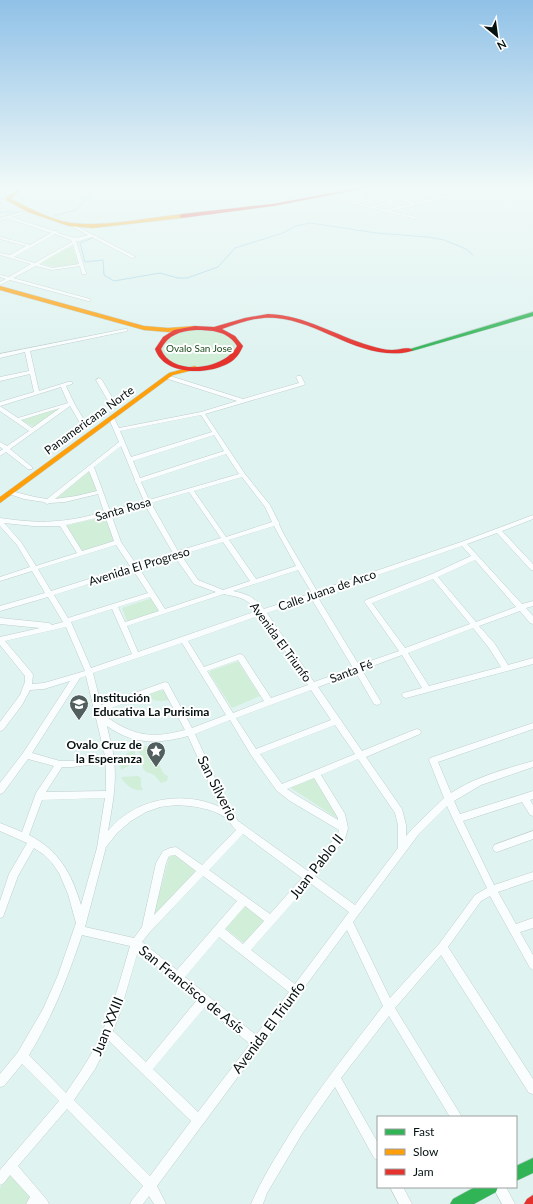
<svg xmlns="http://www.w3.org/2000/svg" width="533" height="1204" font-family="Lato,sans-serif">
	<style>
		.green { fill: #d1eed9 }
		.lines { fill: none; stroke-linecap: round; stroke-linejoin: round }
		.stream { stroke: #acd5e6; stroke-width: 1 }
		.street-casing { stroke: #bfcecc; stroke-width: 1 }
		.fast-casing { stroke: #bfcecc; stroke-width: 1 }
		.slow-casing { stroke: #bfcecc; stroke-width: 1 }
		.jam-casing { stroke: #bfcecc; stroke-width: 1 }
		.street { fill: #fafdfd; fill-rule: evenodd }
		.fast { fill: #30b455; fill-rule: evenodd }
		.slow { fill: #ff9f0a; fill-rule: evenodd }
		.jam { fill: #e5322d; fill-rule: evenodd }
		.labels { text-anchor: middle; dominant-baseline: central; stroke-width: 4; stroke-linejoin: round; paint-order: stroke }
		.far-park-label { font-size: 10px; fill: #194b1c; stroke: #fff }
		.street-label { font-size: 12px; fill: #051110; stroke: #fff }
		.poi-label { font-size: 12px; font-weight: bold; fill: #051110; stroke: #fff; text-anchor: start }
		.near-street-label { font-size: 14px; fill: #051110; stroke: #fff }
	</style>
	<rect width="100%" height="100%" fill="#dff3f0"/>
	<g class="green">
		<path d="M72,246L78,264L54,267L39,263Z"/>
		<path d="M187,330H216L236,341L234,356L210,366L187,367L168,361L160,347L169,337Z"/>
		<path d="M63,407L34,427L21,420Z"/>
		<path d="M90,470L97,491L72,497L54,499Z"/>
		<path d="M107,516L117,541L83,552L65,526Z"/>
		<path d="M152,598L160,611L127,621L122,608Z"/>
		<path d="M236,662H238L260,696L232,708L210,674V671Z"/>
		<path d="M159,690L167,692L171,700C161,701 152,703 146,694Z"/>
		<path d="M142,746L153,747L160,750L161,755L157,761L164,774L168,776L167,781L161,783C159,781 156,776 154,775C147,771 144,774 142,764L144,761L137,749Z"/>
		<path d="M134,750L138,761L121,770C118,761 126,752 134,750Z"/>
		<path d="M138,776L141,778V786L143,790C134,792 125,785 121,777Z"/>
		<path d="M313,777L315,778L340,820L291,788V786Z"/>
		<path d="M172,855H175L198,871L155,915L154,914L169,858Z"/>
		<path d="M245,905L265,920L245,944L224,927Z"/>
		<path d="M11,1172L33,1197L27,1204H0V1188Z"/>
	</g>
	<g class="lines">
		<g class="stream">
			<path d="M0,212H21"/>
			<path d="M54,216L76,210L95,191L133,187"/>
			<path d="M95,237L80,243L85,262L103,260L104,275L114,281L160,273L178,278H187L218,267L235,248L283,233L296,226L310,223L377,233L428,237L444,240L466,249L473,255"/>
		</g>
		<defs>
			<g id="street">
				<path d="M291,187H295L299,190L318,187H324L301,192L308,198L309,199L307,200Z"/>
				<path d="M398,187H404L427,200L436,198L417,187H421L440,197L449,195L434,188L433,187H437L453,194L459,192L450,187H454L463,191L484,187H489L463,194L390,211L417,217L418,218L416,219L321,196L323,195L340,199ZM401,188L423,201L414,203L391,190ZM387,191L410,204L402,206L380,194L378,195L380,197L355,202L345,200ZM383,198L389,202L370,206L359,203ZM392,203L398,207L385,210L375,207Z"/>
				<path d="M7,198L10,199L0,203V201Z"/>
				<path d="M22,212L24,213L23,214L11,217L54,231H57L58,233C71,237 74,240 88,235L67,224L70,223L136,257L132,258L92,237L79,241H76L86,273V274H82L80,266L52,270L36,266L13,278L90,299V301H88L10,280L0,285V282L6,279L0,277V275L9,277L31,264L0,255V253L10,255L26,246L0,239V237L30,245L51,233L7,218L0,220V218ZM55,234L71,240L72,242L35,263L14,257ZM73,244L79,264L52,268L39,264Z"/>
				<path d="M125,329H127V331L30,351L39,391L68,382H72V384L66,386L74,403L88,427L85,429L83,428L70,406L10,449L32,467V469H28L6,452L0,456V451L3,449L0,447V442L7,446L29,431L0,411V406L18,418L68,403L61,387L0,406V402L34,392L30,374L0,381V377L29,371L25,352L0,358V354ZM60,408L32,428L21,420Z"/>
				<path d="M167,375L243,399L299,383L296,377L297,376H301L305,384L304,385L205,414L245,474L270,505L278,521L280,523L279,524L283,533L317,591L461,542L533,515V519L502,531L533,564V570H531L497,533L467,544L522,604L533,601V606L526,608L533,616V624L530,623L520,611L479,626L495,644L508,665L533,658V664L406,698L403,697L402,695L403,693L422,688L402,655L362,670L381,702L380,704L377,705L374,704L356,673L318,687L362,751L414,730L417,729L420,730L421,732L420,734L366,757L402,809L406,825V836L412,829L444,798L429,760L430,758L533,723V729L438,762L451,793C475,777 505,769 533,761V767L481,785L454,801L460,814L533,791V799L530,800L533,805V816L530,815L522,802L463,821L494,885L533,872V880L498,892L516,924L533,918V928L520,932L533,955V970L530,968L490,896L481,901L448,947L533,1079V1094L529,1093L441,955L395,1008L462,1117H450L389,1016L341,1078L378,1143V1160L374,1158L335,1087L302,1134L267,1193L263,1204H251C259,1185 269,1168 280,1150C310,1099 347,1053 383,1006L347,930L157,1186L166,1204H154L149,1196L143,1204H130L132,1200L143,1186L67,1109L18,1166L47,1200L49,1204H26L30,1197L10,1175L4,1183L0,1185V1170L59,1101L22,1064L4,1086L0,1087V1074L18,1052L43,1009L58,975L76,923L68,894L59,873L52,863L43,854L34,848L18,876L3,917L0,918V901L9,874L27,843L0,831V823L22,832L36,793L54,766L28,759L3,793L0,794V783L23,753L70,681L44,689L30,690L22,705L3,730L0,731V722L20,695L25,682V676L0,645V637L40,628L0,624V618L49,623L52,625L63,622L48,597L0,611V606L45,593L32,571L0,581V577L30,567L17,545L0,526V518C40,524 65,523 104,512L98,494L65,502L50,503L47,504L44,502L24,499L9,494L8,493L11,491L35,497L47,499L119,442L109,419L110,418H114L119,428L201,412L237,401L165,378L164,377ZM201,415L212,432L131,457L120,431ZM214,435L224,451L140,478L133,461ZM121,446L135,480L134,481L136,483L144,501L110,511L94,467ZM226,454L239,474L149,500L141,482ZM89,471L97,491L76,496L55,499ZM242,477L265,507L272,522L226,537L194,491ZM189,492L221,538L178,551L151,503ZM145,505L173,553L136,564L121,542L111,514ZM105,516L114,541L82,551L66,525ZM4,523L33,526H60L77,553L36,566L21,542ZM274,526L296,566L256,579L229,540ZM223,542L250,581L223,590L198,580L181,555ZM116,545L130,566L51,591L38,569ZM462,546L471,556L432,574L366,600L364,602L366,604L399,651L359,665L317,596ZM175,557L194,584L216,592L165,609L139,568ZM475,560L516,607L476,622L438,577ZM133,570L148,593L68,618L54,595ZM298,570L312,593L264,609C252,596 250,595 233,591ZM433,579L470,624L405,648L372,603ZM224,594C241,598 245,597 257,611L138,652L127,626ZM150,597L159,611L125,622L118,607ZM311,598L353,668L314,682L267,613ZM112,609L132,654L91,668L71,622ZM261,615L308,685L271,698L243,655L240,654L204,667L188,641ZM66,627L85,671L44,683L32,684L33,675L32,673L5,641ZM473,628L489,648L501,667L429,686L408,653ZM182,643L226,715L192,728L168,683L165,682L101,705L93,673ZM238,660L264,701L233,713L207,671ZM86,676L105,756L72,761H60L32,753L80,678ZM163,689L185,730C151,739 134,736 105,716L103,711ZM311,690L331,720L256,749L236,718ZM230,720L251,755L277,791L290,801L339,830L338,834L308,871L238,821L225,800L195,734ZM335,725L355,754L282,784L260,754ZM107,726C133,745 158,744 188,736L220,807C183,790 135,798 108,831C112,807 117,784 114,760C113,748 109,737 107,726ZM358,759L395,813L398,825V848L355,905L315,876L345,839L348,828L345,814L321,775ZM106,763V791L46,792L62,767H72ZM314,778L338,818V820L296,795L287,789ZM105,798L97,848L81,905C71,872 59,851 29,835L42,800ZM177,805C193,806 212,808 226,818C230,820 231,826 236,830L202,865L176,847L170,848L163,851L156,863L142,927L134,938L85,927L106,847L117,833L131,821L146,812L160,807ZM447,806L453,819L487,888L475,895L439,944L390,998L353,922L418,835ZM243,834L302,878L270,914L209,870ZM175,855L196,871L154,915L166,863L169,856ZM203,876L237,901L177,970L142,942L149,933ZM310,883L349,912L295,984L251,950ZM245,906L264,921L243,944L225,929ZM82,935L130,946C121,977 113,1008 100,1037C91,1057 78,1075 66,1093L29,1055C53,1016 67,979 82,935ZM219,937L289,992L256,1035L185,977ZM138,951L173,980V981L197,1000L146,1062L113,1031L120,1013ZM205,1007L250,1044L198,1112L153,1069ZM109,1041L191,1121L150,1176L74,1100L95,1069Z"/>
				<path d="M99,378L102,380L117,406L116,407H112L111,406L96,380Z"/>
				<path d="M533,831V839L497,852L494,851L493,848L494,845Z"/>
				<path d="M390,1187H403L412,1204H399Z"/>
				<path d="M493,1187H506L515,1204H502Z"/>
			</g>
			<g id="fast">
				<path d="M533,312V316L412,351L407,350Z"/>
				<path d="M533,1158V1173L516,1181V1166Z"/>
				<path d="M475,1187H498L496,1192L474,1204H450L453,1199Z"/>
			</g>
			<g id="slow">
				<path d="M21,187H25L11,199C29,208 51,220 71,223C105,227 147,218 182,214L185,216L182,218L93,228L69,226L28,212L6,200V198Z"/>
				<path d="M0,286L144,326L168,328L195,326L198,328L195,330L168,332L144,330L0,290Z"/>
				<path d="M195,366L198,368L197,369L173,375L0,503V497L169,373Z"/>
			</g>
			<g id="jam">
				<path d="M365,187H373L273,206L182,218L179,216L182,214L273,204Z"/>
				<path d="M268,314C305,315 336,336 371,346C378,348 385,350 392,350C399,350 408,346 413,350C410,352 406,352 402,353C356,357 320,322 276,318C257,316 239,323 222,329L235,336L243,346C240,353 236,359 229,363C208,375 164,376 155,349L163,337L174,330L195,326L214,327L245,318ZM195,330C212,330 228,331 237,346C225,370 171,377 161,349C168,335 180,331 195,330Z"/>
				<path d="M533,1195V1204H524L527,1199Z"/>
			</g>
		</defs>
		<use href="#street" class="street-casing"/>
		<use href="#fast" class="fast-casing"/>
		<use href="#slow" class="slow-casing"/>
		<use href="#jam" class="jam-casing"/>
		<use href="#street" class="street"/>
		<use href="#fast" class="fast"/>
		<use href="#slow" class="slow"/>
		<use href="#jam" class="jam"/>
	</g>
	<linearGradient id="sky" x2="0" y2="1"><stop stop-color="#90c1e7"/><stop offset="0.53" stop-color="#f1faf8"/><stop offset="1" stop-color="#f1faf8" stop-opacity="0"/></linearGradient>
	<rect width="533" height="355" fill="url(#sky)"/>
	<defs>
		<symbol id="school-pin" viewBox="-11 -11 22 30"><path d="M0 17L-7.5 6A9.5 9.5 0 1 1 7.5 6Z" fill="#51605e" stroke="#fff"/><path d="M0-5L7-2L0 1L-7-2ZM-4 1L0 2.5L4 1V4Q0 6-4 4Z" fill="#fff"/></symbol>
		<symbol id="sight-pin" viewBox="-11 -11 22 30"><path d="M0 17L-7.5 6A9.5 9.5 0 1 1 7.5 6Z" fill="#51605e" stroke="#fff"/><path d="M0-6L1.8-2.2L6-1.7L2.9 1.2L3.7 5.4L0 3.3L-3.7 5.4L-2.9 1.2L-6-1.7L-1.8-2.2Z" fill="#fff"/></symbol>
	</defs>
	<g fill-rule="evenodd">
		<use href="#school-pin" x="68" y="693" width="22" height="30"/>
		<use href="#sight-pin" x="145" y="740" width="22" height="30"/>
	</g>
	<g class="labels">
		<g class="far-park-label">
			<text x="199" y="348">Ovalo San Jose</text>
		</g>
		<g class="street-label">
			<text transform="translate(89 420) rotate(-36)">Panamericana Norte</text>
			<text transform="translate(123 509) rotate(-16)">Santa Rosa</text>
			<text transform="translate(139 566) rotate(-17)">Avenida El Progreso</text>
			<text transform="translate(327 590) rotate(-19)">Calle Juana de Arco</text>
			<text transform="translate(281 642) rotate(54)">Avenida El Triunfo</text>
			<text transform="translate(351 671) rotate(-21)">Santa Fé</text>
		</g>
		<g class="poi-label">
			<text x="93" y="697">Institución<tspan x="93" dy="14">Educativa La Purisima</tspan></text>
			<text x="142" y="744" text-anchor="end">Ovalo Cruz de<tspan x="142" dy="14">la Esperanza</tspan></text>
		</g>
		<g class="near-street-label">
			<text transform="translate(218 788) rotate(63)">San Silverio</text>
			<text transform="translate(316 866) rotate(-52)">Juan Pablo II</text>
			<text transform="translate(192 989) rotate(39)">San Francisco de Asís</text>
			<text transform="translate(107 1026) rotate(-68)">Juan XXIII</text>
			<text transform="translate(268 1027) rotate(-53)">Avenida El Triunfo</text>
		</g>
	</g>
	<rect x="377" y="1116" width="140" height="72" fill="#ffffff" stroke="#9ba09f"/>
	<rect x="385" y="1129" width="20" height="6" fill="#30b455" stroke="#9ba09f"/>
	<text x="413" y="1136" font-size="12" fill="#051110">Fast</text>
	<rect x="385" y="1149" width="20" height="6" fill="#ff9f0a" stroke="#9ba09f"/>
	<text x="413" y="1156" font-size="12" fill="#051110">Slow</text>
	<rect x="385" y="1169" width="20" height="6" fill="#e5322d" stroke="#9ba09f"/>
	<text x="413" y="1176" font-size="12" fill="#051110">Jam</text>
	<g transform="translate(497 36) rotate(151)" stroke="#ffffff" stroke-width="3" paint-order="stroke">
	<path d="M0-3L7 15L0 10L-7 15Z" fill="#051110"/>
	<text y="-6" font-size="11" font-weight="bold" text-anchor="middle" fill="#051110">N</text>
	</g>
</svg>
